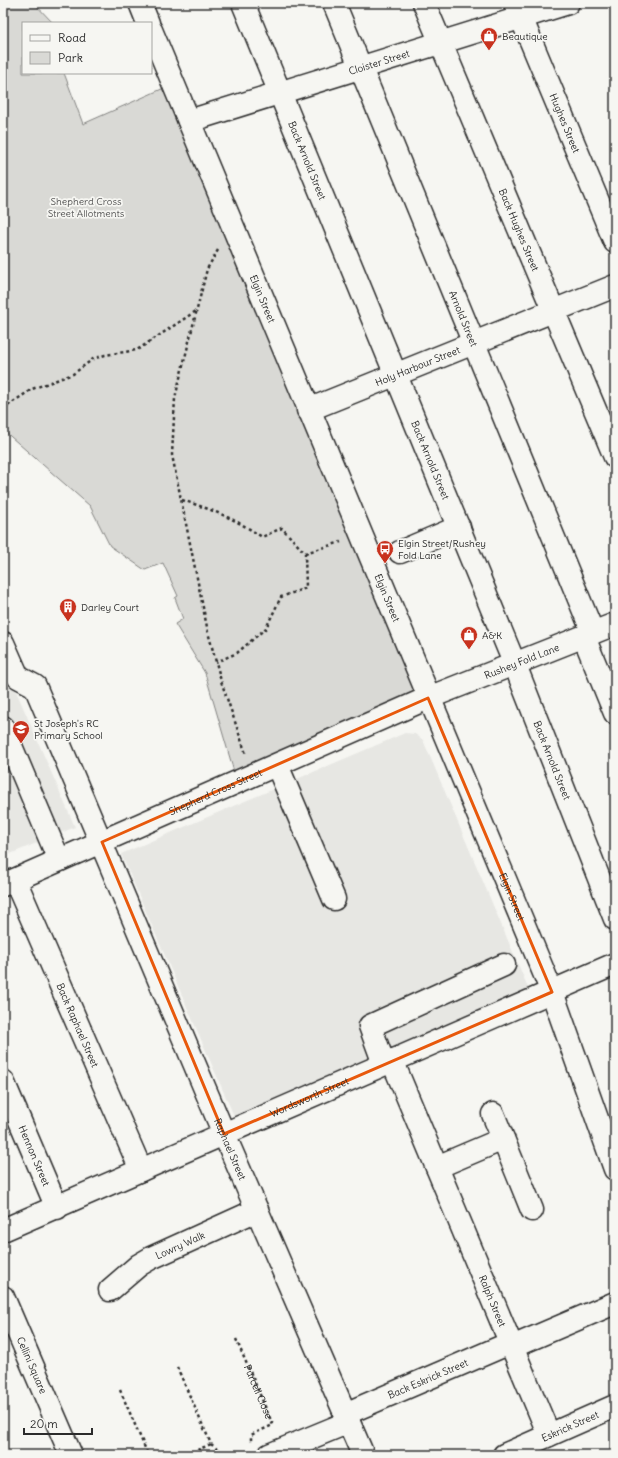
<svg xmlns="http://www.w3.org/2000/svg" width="618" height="1458" font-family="Delius,sans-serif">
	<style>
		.built { fill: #e7e7e3 }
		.green { fill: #d9d9d5; stroke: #828280 }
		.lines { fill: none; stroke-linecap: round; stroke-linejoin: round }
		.minor-casing { stroke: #2b2b2b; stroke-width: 25 }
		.path { stroke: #2b2b2b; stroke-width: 2.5; stroke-dasharray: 3 3; stroke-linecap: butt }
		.minor { stroke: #f6f6f2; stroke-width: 22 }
		.marked { fill: none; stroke: #e8590c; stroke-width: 3; stroke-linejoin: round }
		.labels { text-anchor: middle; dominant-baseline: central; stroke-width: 3.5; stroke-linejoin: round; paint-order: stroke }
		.poi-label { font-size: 10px; fill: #2b2b2b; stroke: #f6f6f2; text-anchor: start }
		.street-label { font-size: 10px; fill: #2b2b2b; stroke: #f6f6f2 }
		.park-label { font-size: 10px; fill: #565656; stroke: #f6f6f2 }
	</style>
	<rect width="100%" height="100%" fill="#f6f6f2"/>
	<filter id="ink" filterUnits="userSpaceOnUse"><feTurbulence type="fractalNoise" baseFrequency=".025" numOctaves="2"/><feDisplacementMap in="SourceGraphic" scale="8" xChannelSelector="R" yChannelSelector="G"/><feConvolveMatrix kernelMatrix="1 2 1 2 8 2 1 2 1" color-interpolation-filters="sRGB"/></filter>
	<g filter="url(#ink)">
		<g class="built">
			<path d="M3,661L75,827L3,857Z"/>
			<path d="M405,733L415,734L423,740L529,990L234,1116L121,854Z"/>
		</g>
		<path class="green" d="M3,3H34L53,23H23V73H64L83,124L164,88L428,698L237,782L205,673L175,624L183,619L175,598L178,596L163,563L145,570L110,546L90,506L3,430Z"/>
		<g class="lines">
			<defs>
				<g id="minor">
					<path d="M140,3L148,23"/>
					<path id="s2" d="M243,3L515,665L615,919"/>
					<path id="s3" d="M334,3L593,633"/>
					<path id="s4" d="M424,3L615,457"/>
					<path id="s5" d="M515,3L615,242"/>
					<path id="s6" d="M151,30L552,992L615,1169"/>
					<path id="s7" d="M189,121L568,3"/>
					<path id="s8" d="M308,410L615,286"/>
					<path d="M400,552L459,527"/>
					<path d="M584,637L615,713"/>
					<path id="s9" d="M3,643L18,677L35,686L224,1134L363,1455"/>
					<path d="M3,727L59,860"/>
					<path d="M277,765L334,899"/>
					<path id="s10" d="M15,880L141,1170"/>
					<path id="s11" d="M3,885L428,698L615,624"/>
					<path id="s12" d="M392,1060L549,1435"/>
					<path d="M384,1064L370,1026L504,965"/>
					<path id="s13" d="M3,1081L57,1208"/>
					<path d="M493,1114L532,1210"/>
					<path d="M437,1167L503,1139"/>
					<path id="s14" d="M3,1230L615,964"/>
					<path id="s15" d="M110,1290L139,1265L151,1258L257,1210"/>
					<path id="s16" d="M3,1297L71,1455"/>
					<path d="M512,1347L615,1303"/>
					<path id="s17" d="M345,1414L510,1343"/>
					<path d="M269,1455L349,1422"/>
					<path id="s18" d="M504,1455L615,1406"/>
				</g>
			</defs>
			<use href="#minor" class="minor-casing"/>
			<g class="path">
				<path d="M218,250L207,269L175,398L172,455L208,632L221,681L246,754"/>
				<path d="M3,409L32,389L73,374L93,359L105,355L137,350L196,311"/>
				<path d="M182,500C213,510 234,518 262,537L282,528L305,553L306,588L281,597L266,628L237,653L216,662"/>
				<path d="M305,553L341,542"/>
				<path id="s1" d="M236,1339L273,1425L251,1435V1442"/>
				<path d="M177,1367L211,1444L224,1455"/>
				<path d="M120,1390L148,1455"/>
				<path d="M186,1455L211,1444"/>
			</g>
			<use href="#minor" class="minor"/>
		</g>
	</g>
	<path class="marked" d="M428,698L552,992L224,1134L102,842Z"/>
	<defs>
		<symbol id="shop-pin" viewBox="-11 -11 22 30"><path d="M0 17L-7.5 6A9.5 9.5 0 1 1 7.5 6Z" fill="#c8321e" stroke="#f6f6f2"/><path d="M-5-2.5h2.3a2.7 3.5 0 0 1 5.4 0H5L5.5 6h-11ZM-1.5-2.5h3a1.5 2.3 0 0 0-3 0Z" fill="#fff"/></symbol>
		<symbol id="bus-pin" viewBox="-11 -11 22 30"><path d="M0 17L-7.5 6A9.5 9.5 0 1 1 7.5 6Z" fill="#c8321e" stroke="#f6f6f2"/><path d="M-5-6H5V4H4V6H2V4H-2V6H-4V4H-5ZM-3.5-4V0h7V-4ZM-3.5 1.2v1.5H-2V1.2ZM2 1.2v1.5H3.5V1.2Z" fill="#fff"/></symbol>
		<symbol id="building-pin" viewBox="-11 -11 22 30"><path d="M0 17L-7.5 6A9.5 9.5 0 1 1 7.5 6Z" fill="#c8321e" stroke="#f6f6f2"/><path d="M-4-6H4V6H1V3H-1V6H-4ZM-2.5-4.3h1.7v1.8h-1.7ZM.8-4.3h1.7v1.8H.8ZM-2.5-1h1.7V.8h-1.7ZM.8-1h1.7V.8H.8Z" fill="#fff"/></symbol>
		<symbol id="school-pin" viewBox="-11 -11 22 30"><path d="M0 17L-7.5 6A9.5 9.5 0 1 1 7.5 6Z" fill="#c8321e" stroke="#f6f6f2"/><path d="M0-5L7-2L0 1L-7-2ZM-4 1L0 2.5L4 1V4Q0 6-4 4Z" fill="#fff"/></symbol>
	</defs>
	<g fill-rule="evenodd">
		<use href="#shop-pin" x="479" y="26" width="20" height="27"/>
		<use href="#bus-pin" x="375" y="539" width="20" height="27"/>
		<use href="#building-pin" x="58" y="597" width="20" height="27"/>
		<use href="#shop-pin" x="459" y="625" width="20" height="27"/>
		<use href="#school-pin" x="11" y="719" width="20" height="27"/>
	</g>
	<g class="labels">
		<g class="poi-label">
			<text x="502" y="36">Beautique</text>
			<text x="398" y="543">Elgin Street/Rushey<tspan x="398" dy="12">Fold Lane</tspan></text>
			<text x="81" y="607">Darley Court</text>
			<text x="482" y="635">A&amp;K</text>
			<text x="34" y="723">St Joseph's RC<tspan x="34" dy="12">Primary School</tspan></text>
		</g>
		<g class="street-label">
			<text stroke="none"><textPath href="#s7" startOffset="199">Cloister Street</textPath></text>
			<text stroke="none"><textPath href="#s5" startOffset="130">Hughes Street</textPath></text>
			<text stroke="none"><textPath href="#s2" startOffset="170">Back Arnold Street</textPath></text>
			<text stroke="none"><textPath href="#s4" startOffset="246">Back Hughes Street</textPath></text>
			<text stroke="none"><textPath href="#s6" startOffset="291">Elgin Street</textPath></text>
			<text stroke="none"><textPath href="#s3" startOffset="341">Arnold Street</textPath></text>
			<text stroke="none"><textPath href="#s8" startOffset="118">Holy Harbour Street</textPath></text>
			<text stroke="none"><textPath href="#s2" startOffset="494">Back Arnold Street</textPath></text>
			<text stroke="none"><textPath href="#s6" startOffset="615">Elgin Street</textPath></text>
			<text stroke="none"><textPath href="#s11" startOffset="565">Rushey Fold Lane</textPath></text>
			<text stroke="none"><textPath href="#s2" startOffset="818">Back Arnold Street</textPath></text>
			<text stroke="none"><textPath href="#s11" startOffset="232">Shepherd Cross Street</textPath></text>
			<text stroke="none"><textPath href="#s6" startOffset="939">Elgin Street</textPath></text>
			<text stroke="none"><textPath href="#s10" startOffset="158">Back Raphael Street</textPath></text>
			<text stroke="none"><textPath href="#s14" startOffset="334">Wordsworth Street</textPath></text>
			<text stroke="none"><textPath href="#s9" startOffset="559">Raphael Street</textPath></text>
			<text stroke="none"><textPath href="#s13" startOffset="81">Hennon Street</textPath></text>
			<text stroke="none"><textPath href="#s15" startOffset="84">Lowry Walk</textPath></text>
			<text stroke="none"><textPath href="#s12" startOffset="261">Ralph Street</textPath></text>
			<text stroke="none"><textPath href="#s16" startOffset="74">Cellini Square</textPath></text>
			<text stroke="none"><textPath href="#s17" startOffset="90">Back Eskrick Street</textPath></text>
			<text stroke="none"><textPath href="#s1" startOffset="57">Purcell Close</textPath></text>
			<text stroke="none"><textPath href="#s18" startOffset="72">Eskrick Street</textPath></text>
		</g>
		<g class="park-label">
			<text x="86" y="201">Shepherd Cross<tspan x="86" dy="12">Street Allotments</tspan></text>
		</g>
	</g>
	<rect width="618" height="1458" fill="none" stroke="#f6f6f2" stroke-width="16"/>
	<rect x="8" y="8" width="602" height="1442" fill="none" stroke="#2b2b2b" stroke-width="1.5" filter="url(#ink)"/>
	<rect x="22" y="22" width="130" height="52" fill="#f6f6f2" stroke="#a5a5a2"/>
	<rect x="30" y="35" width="20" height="6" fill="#f6f6f2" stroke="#a5a5a2"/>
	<text x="58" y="42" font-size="12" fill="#2b2b2b">Road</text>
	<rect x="30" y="52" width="20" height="12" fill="#d9d9d5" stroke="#a5a5a2"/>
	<text x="58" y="62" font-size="12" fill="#2b2b2b">Park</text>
	<path d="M24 1428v6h68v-6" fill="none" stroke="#2b2b2b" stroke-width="2"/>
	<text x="30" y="1428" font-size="12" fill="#2b2b2b" stroke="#f6f6f2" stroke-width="3" paint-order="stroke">20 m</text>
</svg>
